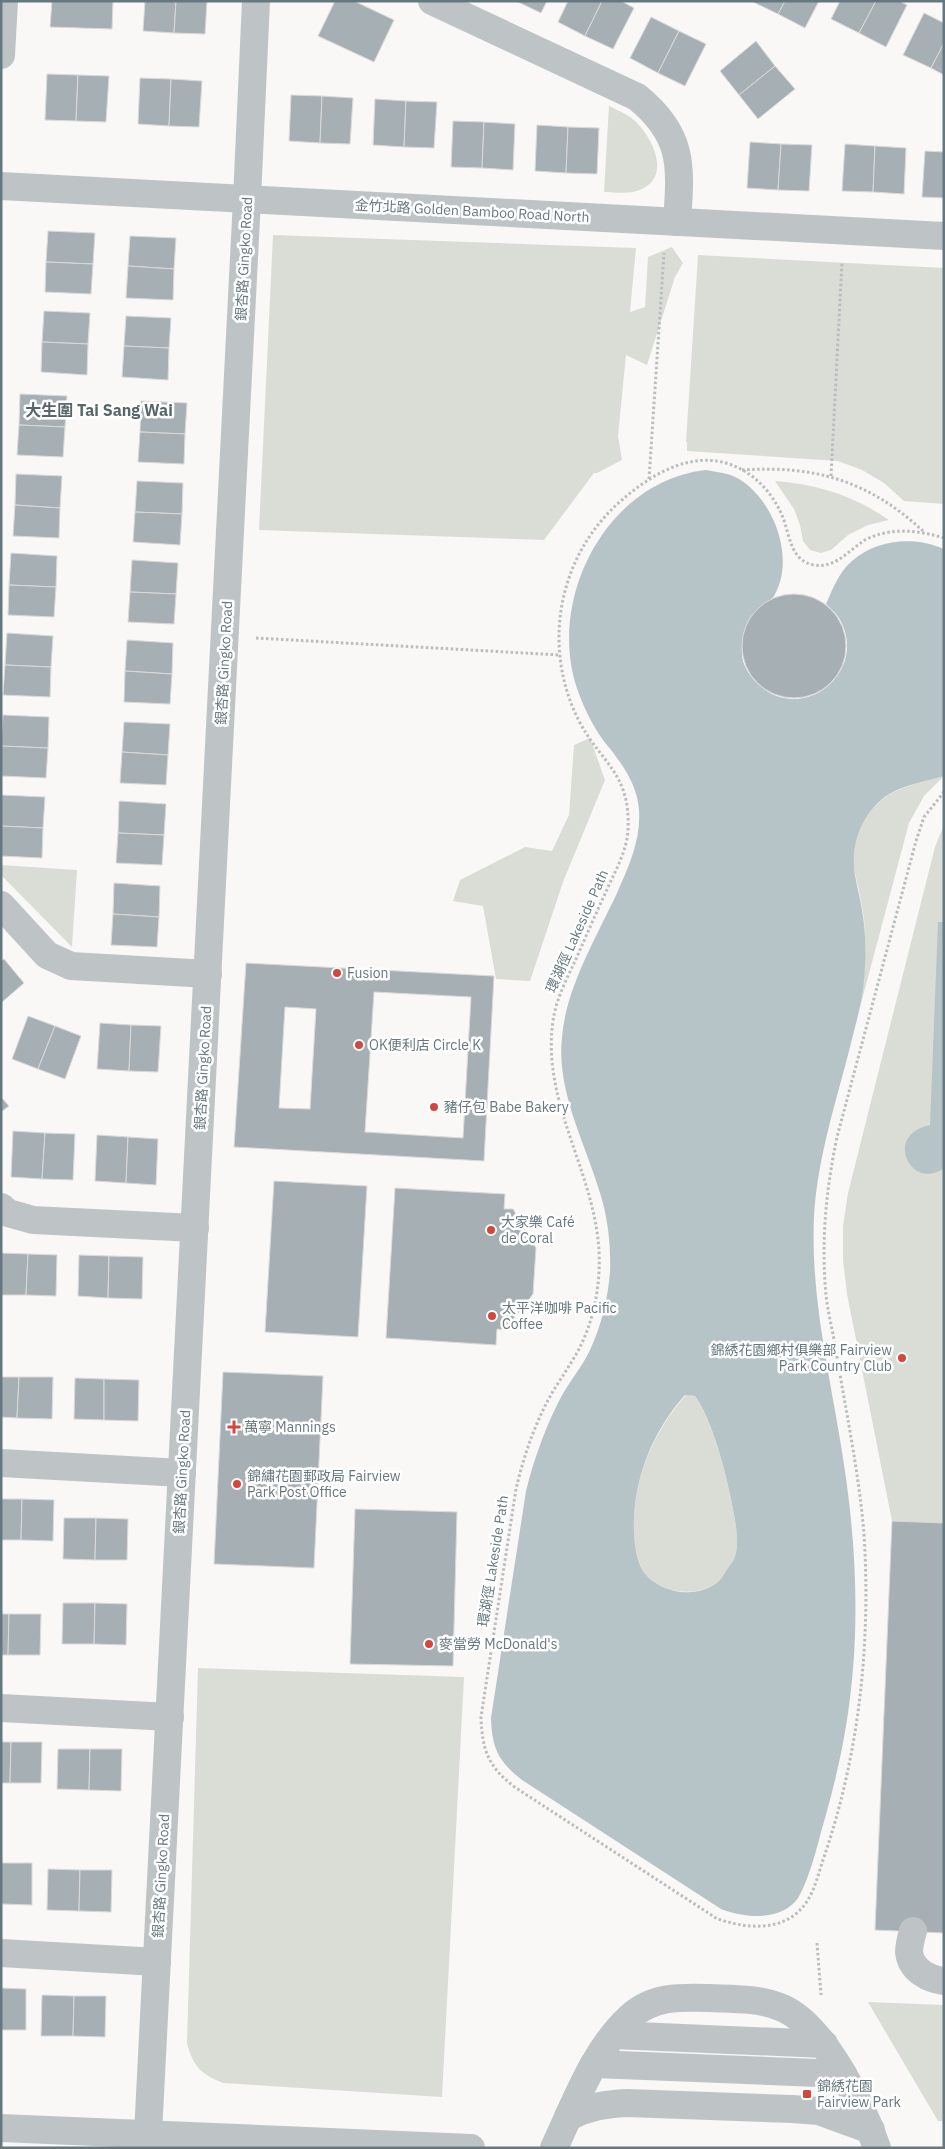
<svg xmlns="http://www.w3.org/2000/svg" width="945" height="2149" font-family="'IBM Plex Sans','Noto Sans TC',sans-serif">
	<style>
		.green { fill: #daddd6 }
		.water { fill: #b7c4c7; fill-rule: evenodd }
		.building { fill: #a6afb3; stroke: #dbdad9; fill-rule: evenodd }
		.lines { fill: none; stroke-linecap: round; stroke-linejoin: round }
		.path { stroke: #b9bdbf; stroke-width: 3; stroke-dasharray: 2.5 2.5; stroke-linecap: butt }
		.minor { stroke: #bec4c6; stroke-width: 28 }
		.poi-dot { fill: #d4473c; stroke: #fff; stroke-width: 2 }
		.labels { text-anchor: middle; dominant-baseline: central; stroke-width: 5; stroke-linejoin: round; paint-order: stroke }
		.street-label { font-size: 14px; fill: #66787f; stroke: #fff }
		.poi-label { font-size: 14px; fill: #66787f; stroke: #fff; text-anchor: start }
		.quarter-label { font-size: 16px; font-weight: bold; fill: #58656b; stroke: #fff }
	</style>
	<rect width="100%" height="100%" fill="#f9f8f7"/>
	<g class="green">
		<path d="M609,106C619,111 630,115 638,124C654,141 670,176 642,189C631,195 616,192 604,192Z"/>
		<path d="M273,235L636,248L630,312L645,307L648,257L672,247L683,263L675,277L647,365L626,355L618,436L622,460L597,473H594L544,540L259,530Z"/>
		<path d="M698,255L944,268V504L904,501L884,483L862,470L838,461L687,451V442H686Z"/>
		<path d="M775,481C818,484 854,496 889,520L868,525L848,535L831,550L821,553L810,550L803,541L800,525L794,509Z"/>
		<path d="M590,738L605,780L563,882L530,981L496,979L483,906L453,901L460,880L525,847L552,851L569,815L574,745Z"/>
		<path d="M944,776L924,796L909,823L858,1015C864,983 867,952 864,919C862,902 857,884 854,867C850,837 869,803 896,791C911,784 928,781 944,776Z"/>
		<path d="M944,825V1933L875,1930L892,1521L847,1294L843,1260V1226L848,1193L935,847Z"/>
		<path d="M1,865L77,870L72,947L1,875Z"/>
		<path d="M686,1395L695,1396C712,1421 725,1469 731,1499C734,1516 741,1542 734,1559C733,1562 730,1566 728,1568C725,1572 722,1578 719,1581C698,1598 665,1594 647,1576C637,1565 635,1547 634,1533C632,1482 652,1433 686,1395Z"/>
		<path d="M198,1668L464,1677L442,2097L223,2083C201,2074 193,2067 187,2043Z"/>
		<path d="M868,2002L944,2005V2121H938Z"/>
	</g>
	<g class="water">
		<path d="M706,470C717,472 729,473 739,479C774,500 796,559 774,596C771,601 763,604 759,608C744,620 741,638 742,656C743,665 749,675 756,682C800,728 871,672 839,618C836,613 830,608 826,604C833,588 839,572 852,561C877,539 915,536 944,549V776C928,781 909,784 895,791C868,804 852,836 854,865C855,882 861,899 863,916C866,937 866,958 864,980C862,1005 854,1030 848,1055C834,1108 817,1162 814,1217C810,1303 833,1387 845,1471C857,1553 860,1637 847,1720C841,1758 832,1795 821,1832C817,1849 807,1884 798,1898C781,1922 744,1918 721,1909L522,1780C498,1761 492,1748 491,1718L526,1491C534,1459 545,1428 560,1399C569,1382 582,1367 590,1350C601,1327 608,1298 610,1272C611,1246 608,1218 600,1193C585,1142 556,1091 562,1037C566,988 596,938 617,893C629,866 641,840 639,810C637,782 620,761 603,740C593,726 585,710 579,694C544,603 605,481 706,470ZM685,1395L695,1396C712,1420 725,1469 731,1499C734,1516 741,1542 734,1559C733,1562 730,1565 728,1568C725,1572 722,1578 719,1581C698,1599 665,1594 647,1576C637,1566 635,1547 634,1533C632,1483 651,1433 685,1395Z"/>
		<path d="M938,922H944V1168C912,1192 882,1135 930,1125Z"/>
	</g>
	<g class="building">
		<path d="M52,1H113L112,29L50,27Z"/>
		<path d="M145,1H176L174,33L143,31Z"/>
		<path d="M176,1H207L205,34L174,33Z"/>
		<path d="M335,1H354L394,20L374,62L318,36Z"/>
		<path d="M516,1H547L541,13Z"/>
		<path d="M568,1H602L585,36L558,22Z"/>
		<path d="M602,1H621L634,8L613,49L585,36Z"/>
		<path d="M751,1H785L778,14Z"/>
		<path d="M785,1H819L805,28L778,14Z"/>
		<path d="M840,1H876L859,33L831,19Z"/>
		<path d="M876,1H899L907,5L886,47L859,33Z"/>
		<path d="M924,13L944,23V43L931,68L903,55Z"/>
		<path d="M651,17L679,31L658,73L630,58Z"/>
		<path d="M679,31L706,44L685,86L658,73Z"/>
		<path d="M756,41L775,66L739,95L720,71Z"/>
		<path d="M944,43V75L931,68Z"/>
		<path d="M775,66L795,89L758,119L739,95Z"/>
		<path d="M47,74L78,75L76,121L45,120Z"/>
		<path d="M78,75L109,76L106,122L76,121Z"/>
		<path d="M140,78L171,79L169,126L138,124Z"/>
		<path d="M171,79L202,81L199,127L169,126Z"/>
		<path d="M291,95L322,96L320,143L289,141Z"/>
		<path d="M322,96L353,98L350,144L320,143Z"/>
		<path d="M375,99L406,101L404,147L373,145Z"/>
		<path d="M406,101L437,102L434,148L404,147Z"/>
		<path d="M453,121L484,122L482,168L451,167Z"/>
		<path d="M484,122L515,124L513,170L482,168Z"/>
		<path d="M537,125L568,127L566,173L535,171Z"/>
		<path d="M568,127L599,128L597,174L566,173Z"/>
		<path d="M750,142L781,144L778,190L747,188Z"/>
		<path d="M781,144L812,145L809,191L778,190Z"/>
		<path d="M845,144L875,146L873,192L842,191Z"/>
		<path d="M875,146L906,148L904,194L873,192Z"/>
		<path d="M925,151L944,152V198L922,197Z"/>
		<path d="M48,231L95,233L93,264L46,262Z"/>
		<path d="M130,236L176,238L174,269L128,266Z"/>
		<path d="M46,262L93,264L91,294L45,292Z"/>
		<path d="M128,266L174,269L173,300L126,298Z"/>
		<path d="M44,311L90,313L88,344L42,342Z"/>
		<path d="M126,316L171,318L169,348L124,346Z"/>
		<path d="M42,342L88,344L87,375L41,372Z"/>
		<path d="M124,346L169,348L168,380L122,377Z"/>
		<path d="M20,394L67,396L65,427L19,425Z"/>
		<path d="M141,401L187,403L185,434L140,432Z"/>
		<path d="M19,425L65,427L63,457L17,455Z"/>
		<path d="M140,432L185,434L184,464L138,462Z"/>
		<path d="M16,474L62,476L60,508L15,505Z"/>
		<path d="M137,481L183,483L182,514L135,512Z"/>
		<path d="M15,505L60,508L59,538L13,536Z"/>
		<path d="M135,512L182,514L180,545L133,542Z"/>
		<path d="M11,553L57,556L56,587L9,585Z"/>
		<path d="M132,560L178,563L176,594L130,592Z"/>
		<path d="M9,585L56,587L54,617L8,615Z"/>
		<path d="M130,592L176,594L174,624L128,622Z"/>
		<circle cx="794" cy="646" r="52"/>
		<path d="M7,633L53,636L51,667L5,665Z"/>
		<path d="M127,640L173,643L172,674L125,671Z"/>
		<path d="M5,665L51,667L50,697L3,695Z"/>
		<path d="M125,671L172,674L170,704L124,702Z"/>
		<path d="M3,715L49,717L48,748L1,746Z"/>
		<path d="M124,722L170,724L168,755L122,752Z"/>
		<path d="M1,746L48,748L46,778L1,776Z"/>
		<path d="M122,752L168,755L166,785L120,783Z"/>
		<path d="M1,795L45,797L43,828L1,826Z"/>
		<path d="M119,801L166,804L164,835L118,833Z"/>
		<path d="M1,826L43,828L42,858L1,856Z"/>
		<path d="M118,833L164,835L162,865L116,863Z"/>
		<path d="M114,883L160,886L159,917L113,914Z"/>
		<path d="M113,914L159,917L157,947L111,945Z"/>
		<path d="M4,959L24,983L1,1003V961Z"/>
		<path d="M246,963L494,976L484,1161L234,1147ZM374,992L471,997L463,1138L365,1132ZM285,1007L316,1009L310,1109L279,1108Z"/>
		<path d="M28,1016L55,1026L38,1069L12,1059Z"/>
		<path d="M100,1023L131,1025L129,1071L97,1069Z"/>
		<path d="M131,1025L161,1026L158,1072L129,1071Z"/>
		<path d="M55,1026L81,1036L65,1079L38,1069Z"/>
		<path d="M1,1097L9,1106L1,1112Z"/>
		<path d="M13,1131L45,1133L42,1179L11,1177Z"/>
		<path d="M45,1133L75,1134L73,1180L42,1179Z"/>
		<path d="M97,1135L128,1137L126,1183L95,1181Z"/>
		<path d="M128,1137L158,1139L156,1185L126,1183Z"/>
		<path d="M274,1181L367,1186L358,1337L265,1332Z"/>
		<path d="M395,1188L505,1194L504,1209H513L536,1248L533,1294L505,1330L497,1329L496,1345L386,1338Z"/>
		<path d="M1,1253L28,1254L26,1295H1Z"/>
		<path d="M28,1254L57,1255L56,1296L26,1295Z"/>
		<path d="M79,1255L109,1256L108,1298L78,1296Z"/>
		<path d="M109,1256L143,1257L142,1299L108,1298Z"/>
		<path d="M223,1372L323,1376L314,1568L214,1564Z"/>
		<path d="M1,1377H19L17,1418L1,1417Z"/>
		<path d="M19,1377H53L52,1419L17,1418Z"/>
		<path d="M75,1378L104,1379V1420L74,1419Z"/>
		<path d="M104,1379L139,1380L138,1421L104,1420Z"/>
		<path d="M1,1499H22L21,1540H1Z"/>
		<path d="M22,1499L54,1500L53,1541L21,1540Z"/>
		<path d="M355,1509L457,1512L453,1666L350,1664Z"/>
		<path d="M64,1518H96L95,1560L63,1559Z"/>
		<path d="M96,1518L128,1519L127,1560H95Z"/>
		<path d="M892,1521L944,1523V1933L875,1930Z"/>
		<path d="M63,1603H95L94,1644H62Z"/>
		<path d="M95,1603L127,1604L126,1645L94,1644Z"/>
		<path d="M1,1614H9L8,1655H1Z"/>
		<path d="M9,1614H41L40,1655H8Z"/>
		<path d="M1,1742H11L10,1783H1Z"/>
		<path d="M11,1742H42L41,1783H10Z"/>
		<path d="M58,1749H90L89,1790L57,1789Z"/>
		<path d="M90,1749H122L121,1791L89,1790Z"/>
		<path d="M1,1863H32V1905L1,1904Z"/>
		<path d="M48,1869L80,1870L79,1911L47,1910Z"/>
		<path d="M80,1870H112L111,1912L79,1911Z"/>
		<path d="M1,1988L26,1989V2030H1Z"/>
		<path d="M42,1995L74,1996L73,2036H41Z"/>
		<path d="M74,1996H106L105,2037L73,2036Z"/>
	</g>
	<g class="lines">
		<g class="path">
			<path d="M742,470C815,465 869,481 923,531"/>
			<path d="M831,476L842,262"/>
			<path d="M649,479L664,253"/>
			<path d="M944,538C918,530 890,527 865,540C849,550 835,569 814,565C789,561 790,532 781,513C770,489 749,468 722,462C685,454 650,476 623,499C559,553 541,644 578,719C600,763 631,772 628,830C627,849 617,868 609,885C598,909 587,934 576,959C567,978 556,999 553,1021C540,1108 604,1183 599,1271C598,1297 591,1326 579,1349C571,1364 561,1378 552,1393C535,1423 524,1455 516,1489L481,1717C482,1751 489,1768 516,1788L716,1918C741,1928 778,1932 799,1911C813,1898 817,1878 823,1860C859,1756 871,1644 864,1534C859,1473 846,1412 836,1351C833,1332 828,1313 826,1295C821,1241 826,1190 837,1137L916,841L924,817L944,792"/>
			<path d="M256,638L560,655"/>
			<path d="M817,1943L821,1995"/>
		</g>
		<g class="minor">
			<path d="M432,1L637,97C684,135 681,166 677,222"/>
			<path d="M1,55L4,1"/>
			<path d="M1,186L944,236"/>
			<path d="M1,905L47,955L71,966L208,974"/>
			<path d="M1,1207L8,1213L33,1220L195,1228"/>
			<path d="M1,1463L182,1473"/>
			<path d="M1,1708L170,1717"/>
			<path d="M913,1931C911,1938 909,1945 909,1952C911,1970 928,1979 944,1981"/>
			<path d="M1,1953L157,1962"/>
			<path d="M614,2035L824,2044"/>
			<path d="M594,2064L843,2074"/>
			<path d="M568,2117C588,2107 605,2104 627,2103L792,2109L819,2111L871,2130"/>
			<path d="M1,2128L471,2148"/>
			<path d="M148,2134L247,199L256,1"/>
			<path d="M554,2148C575,2104 593,2051 630,2017C653,1996 680,1997 709,1998C732,1999 758,1998 780,2007C823,2023 863,2107 877,2148"/>
		</g>
	</g>
	<g class="poi-dot">
		<circle cx="337" cy="973" r="5"/>
		<circle cx="359" cy="1045" r="5"/>
		<circle cx="434" cy="1107" r="5"/>
		<circle cx="491" cy="1230" r="5"/>
		<circle cx="492" cy="1316" r="5"/>
		<circle cx="902" cy="1358" r="5"/>
		<path d="M231.5 1419.5h5v5h5v5h-5v5h-5v-5h-5v-5h5z"/>
		<circle cx="237" cy="1484" r="5"/>
		<circle cx="429" cy="1644" r="5"/>
		<rect x="802" y="2089" width="10" height="10" rx="2.5"/>
	</g>
	<g class="labels">
		<g class="street-label">
			<text transform="translate(472 211) rotate(3)">金竹北路 Golden Bamboo Road North</text>
			<text transform="translate(244 259) rotate(-87)">銀杏路 Gingko Road</text>
			<text transform="translate(224 663) rotate(-87)">銀杏路 Gingko Road</text>
			<text transform="translate(577 931) rotate(-66)">環湖徑 Lakeside Path</text>
			<text transform="translate(203 1068) rotate(-87)">銀杏路 Gingko Road</text>
			<text transform="translate(182 1472) rotate(-87)">銀杏路 Gingko Road</text>
			<text transform="translate(493 1561) rotate(-81)">環湖徑 Lakeside Path</text>
			<text transform="translate(161 1876) rotate(-87)">銀杏路 Gingko Road</text>
		</g>
		<g class="poi-label">
			<text x="347" y="973">Fusion</text>
			<text x="369" y="1045">OK便利店 Circle K</text>
			<text x="444" y="1107">豬仔包 Babe Bakery</text>
			<text x="501" y="1222">大家樂 Café<tspan x="501" dy="16">de Coral</tspan></text>
			<text x="502" y="1308">太平洋咖啡 Pacific<tspan x="502" dy="16">Coffee</tspan></text>
			<text x="892" y="1350" text-anchor="end">錦綉花園鄉村俱樂部 Fairview<tspan x="892" dy="16">Park Country Club</tspan></text>
			<text x="244" y="1427">萬寧 Mannings</text>
			<text x="247" y="1476">錦繡花園郵政局 Fairview<tspan x="247" dy="16">Park Post Office</tspan></text>
			<text x="439" y="1644">麥當勞 McDonald's</text>
			<text x="817" y="2086">錦綉花園<tspan x="817" dy="16">Fairview Park</tspan></text>
		</g>
		<g class="quarter-label">
			<text x="99" y="410">大生圍 Tai Sang Wai</text>
		</g>
	</g>
	<rect width="945" height="2149" fill="none" stroke="#66787f" stroke-width="5"/>
</svg>
